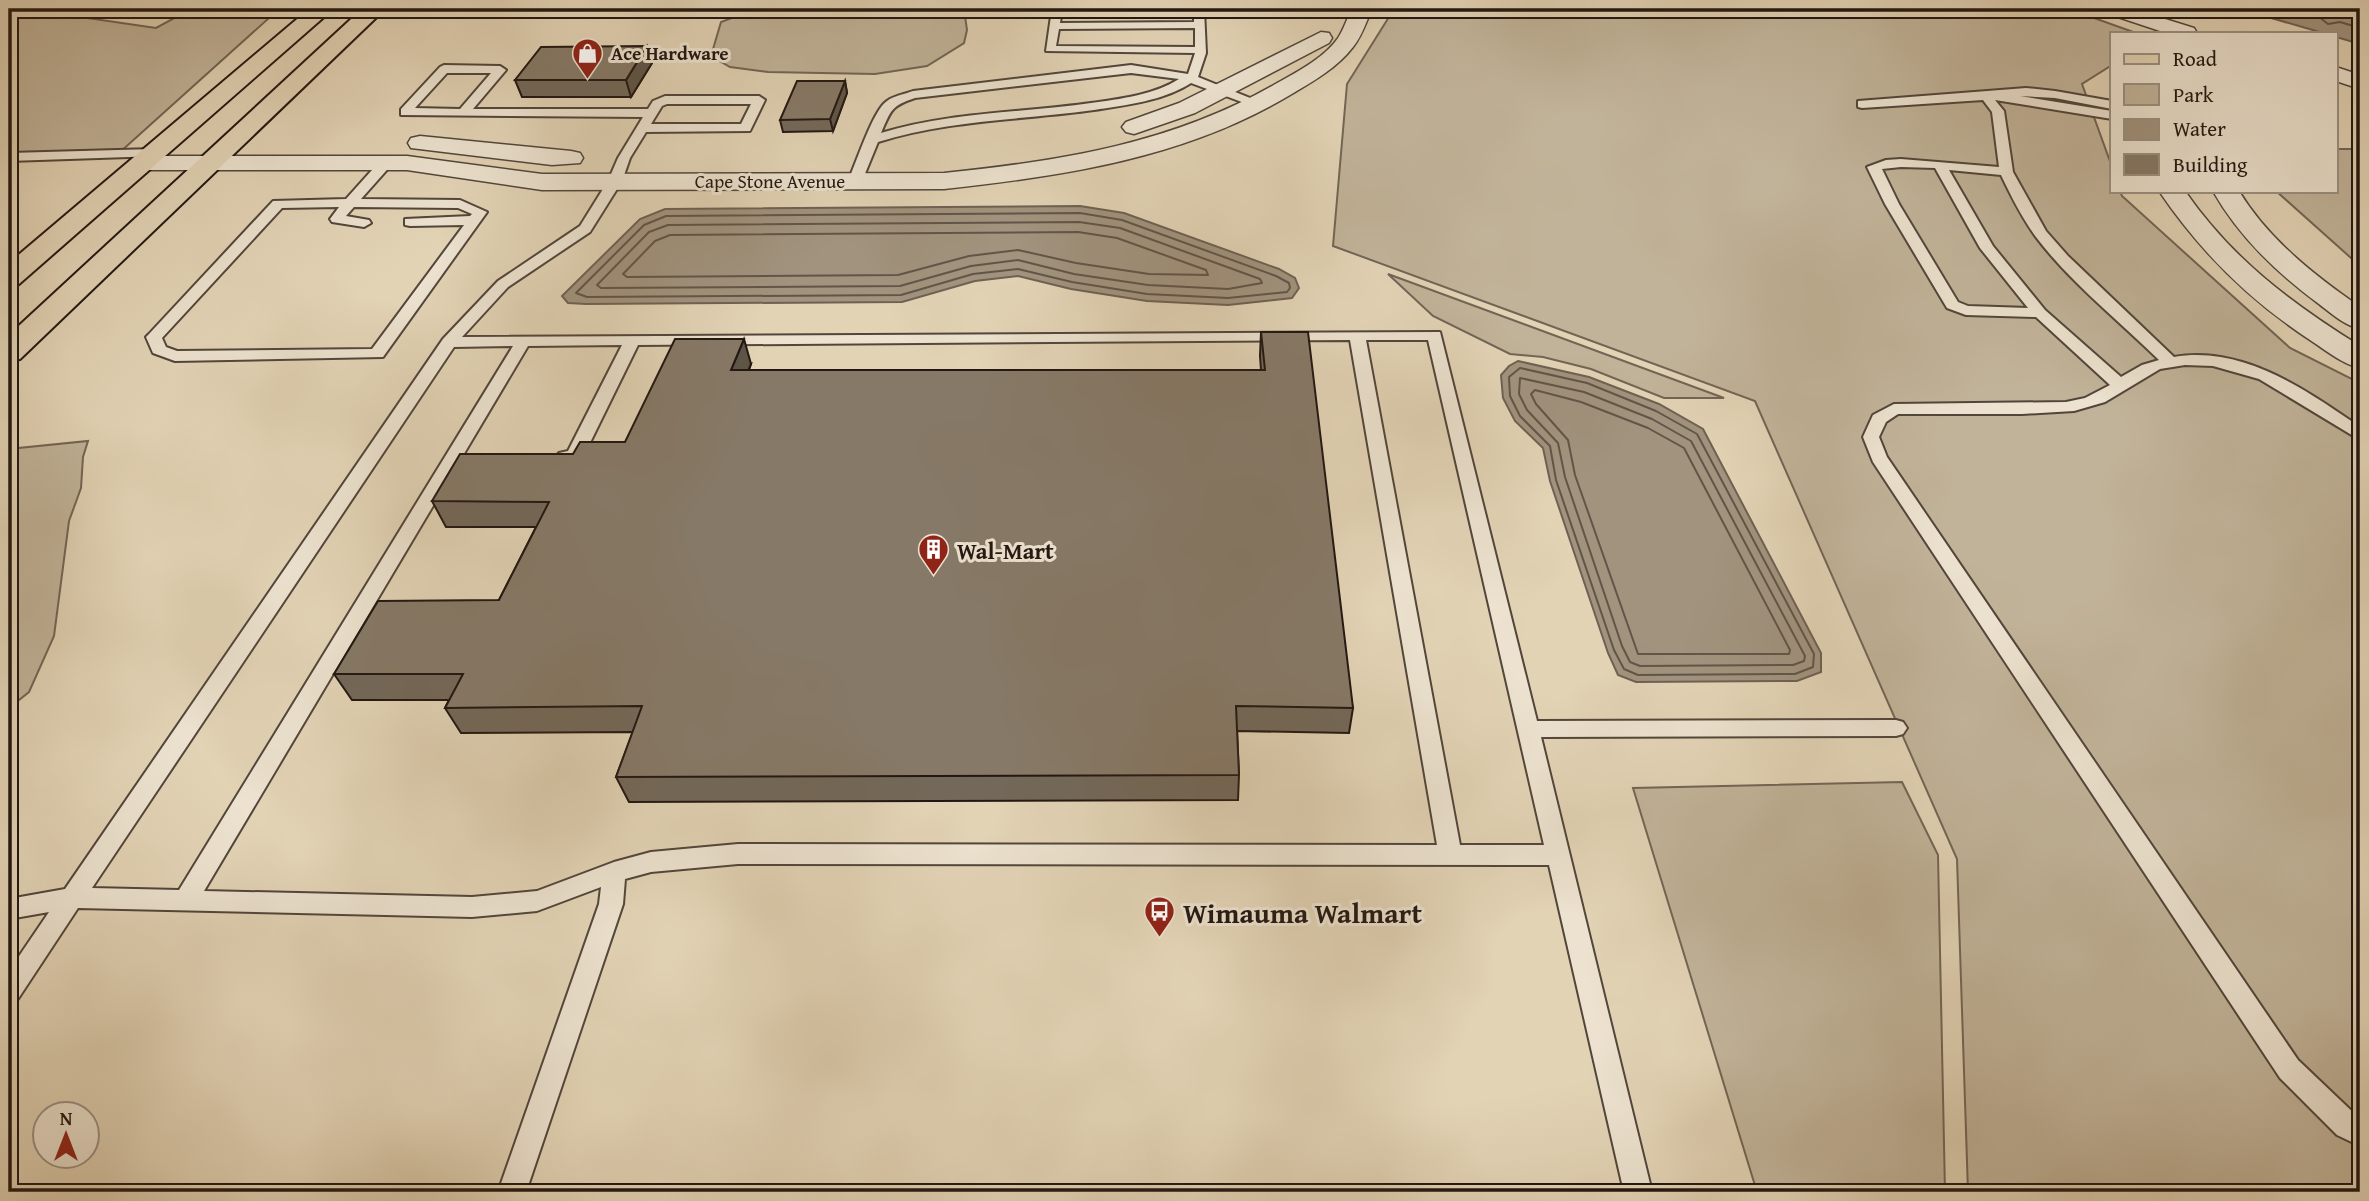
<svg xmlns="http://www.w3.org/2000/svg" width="2369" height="1201" font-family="'Gentium Book Plus',serif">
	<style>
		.green { fill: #c1b399; stroke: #726556; stroke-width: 2 }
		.water { fill: #a1937e; stroke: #6e6153; stroke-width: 2 }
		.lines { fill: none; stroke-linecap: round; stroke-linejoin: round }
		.shore { stroke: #625548; stroke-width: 2 }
		.service-casing { stroke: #52463b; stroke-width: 4 }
		.minor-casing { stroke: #52463b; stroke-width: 3 }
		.primary-casing { stroke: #221712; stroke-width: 4 }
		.service { fill: #ece2cf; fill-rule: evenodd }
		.minor { fill: #ece2cf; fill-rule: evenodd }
		.primary { fill: #e2d3b5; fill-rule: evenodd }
		.wall { fill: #736859; stroke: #221712; stroke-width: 2 }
		.shaded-wall { fill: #5e5548; stroke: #221712; stroke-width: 2 }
		.building { fill: #867967; stroke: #221712; stroke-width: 2 }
		.labels { text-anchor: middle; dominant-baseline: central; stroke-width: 6; stroke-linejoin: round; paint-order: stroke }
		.far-poi-label { font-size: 19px; font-weight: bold; fill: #221712; stroke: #ece2cf; text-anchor: start }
		.far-street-label { font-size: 19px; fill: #221712; stroke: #ece2cf }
		.poi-label { font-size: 23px; font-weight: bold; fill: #221712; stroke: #ece2cf; text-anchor: start }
		.near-poi-label { font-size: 28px; font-weight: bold; fill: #221712; stroke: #ece2cf; text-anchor: start }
	</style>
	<rect width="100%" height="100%" fill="#e2d3b5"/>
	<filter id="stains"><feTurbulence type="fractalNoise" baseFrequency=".00286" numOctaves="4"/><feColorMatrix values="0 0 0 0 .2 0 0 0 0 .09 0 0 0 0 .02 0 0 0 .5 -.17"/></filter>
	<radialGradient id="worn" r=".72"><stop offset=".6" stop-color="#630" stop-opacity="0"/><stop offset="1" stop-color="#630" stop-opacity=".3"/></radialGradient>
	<g class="green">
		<path d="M191,9H279L119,153L9,154V13L46,12L156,28Z"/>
		<path d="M756,9H951L965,16L967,30L964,43L927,66L875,74L768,72L730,67L711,56L721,22Z"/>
		<path d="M1394,9H2069L2136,33H2112V65L2082,84L2112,167V191H2120L2122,196L2290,348L2360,383V1192H1968L1957,859L1755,401L1333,246L1347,84Z"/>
		<path d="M2336,149H2360V266L2276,191H2336Z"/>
		<path d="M1388,274L1724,398H1664L1591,369L1543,357L1510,354L1433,316Z"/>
		<path d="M88,441L83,457L81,488L69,521L54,636L29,692L9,708V449Z"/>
		<path d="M1902,782L1938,855L1945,1192H1757L1633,788Z"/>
	</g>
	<g class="water">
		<path d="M2240,9H2360V44L2336,37V33H2323Z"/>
		<path d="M1080,206L1124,213L1279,269L1295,278L1299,288L1292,298L1228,305L1147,301L1071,289L1018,276L975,281L902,302L586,304L568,303L562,296L640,219L665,209Z"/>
		<path d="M1518,361L1589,377L1659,404L1703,429L1821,653V672L1797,681L1636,682L1618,675L1608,653L1550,481L1543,448L1515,421L1503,398L1501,375L1509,366Z"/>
	</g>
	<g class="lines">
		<g class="shore">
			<path d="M2295,9L2318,16L2328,24L2340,22L2360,28"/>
			<path d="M1080,213L1122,220L1276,276L1289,283L1290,288L1287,292L1228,298L1147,294L1072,282L1018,269L973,274L901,295L587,297L576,293L644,225L666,216Z"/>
			<path d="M1079,222L1120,228L1260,279L1262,283L1228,289L1148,285L1074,274L1018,260L971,266L900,286L601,288L597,285L649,232L668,225Z"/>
			<path d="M1078,232L1117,238L1206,270L1208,275L1149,274L1076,263L1018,250L969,256L898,275L627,277L623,274L655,241L670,235Z"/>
			<path d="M1520,368L1587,383L1656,411L1697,434L1814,654L1813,667L1795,674L1638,675L1624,669L1614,650L1556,480L1550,446L1520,416L1510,396L1509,377Z"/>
			<path d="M1520,378L1584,392L1652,419L1691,441L1805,656L1804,661L1793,665L1640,666L1630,662L1622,646L1565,477L1558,443L1527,410L1519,394Z"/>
			<path d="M1535,390L1581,402L1648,428L1684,448L1790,650L1789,654H1638L1575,475L1568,440L1536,404L1531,394Z"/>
		</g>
		<defs>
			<g id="service">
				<path d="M9,9H23L9,14Z"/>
				<path d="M67,9H181L176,12H72Z"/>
				<path d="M1052,9H1062L1060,23L1194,22V9H1204L1206,53L1198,77L1265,104L1255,107L1191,83C1163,101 1126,105 1094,110C1022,120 947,120 878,142L862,181L860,184H850L848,181C856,164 873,110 887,101C893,96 905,94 913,91L1131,65L1188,74L1195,53L1046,51ZM1195,28V47L1056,46L1059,29ZM1131,73L1179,79C1154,95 1120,99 1091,103C1021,113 949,112 881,133C891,110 891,106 915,98Z"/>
				<path d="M444,65L500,66L506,70L473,109H648L653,101L665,96H759L765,100L750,131L646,132L630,158L622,181L590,232L508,287L462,337L1440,332L1537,721L1896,720L1903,722L1907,728L1903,734L1896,736L1541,737L1652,1192H1624L1549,865L738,864L651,872L625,879L623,904L526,1192H498L599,904L601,887L537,911L472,917L78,908L18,999L9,1002V971L49,912L9,919V899L65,889L443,339L498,281L580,226L608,181L618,158L643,117L401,115V109L440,67ZM447,73H491L460,109L415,108ZM667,104H751L741,124H651L662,106ZM1350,340L1437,845L738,844L651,852L614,862L537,891L472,897L204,891L528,346L622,345L568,451L559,453L556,457L559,461L574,463L583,457L638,345ZM1366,340H1428L1544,845H1460ZM513,346L179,890L92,888L454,347Z"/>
				<path d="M2026,88L2055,91L2112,101V109L2055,98L2020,96L2112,111V119L1995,100L2004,111L2013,172L2046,231L2068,256L2174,357C2243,345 2306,390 2360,427V440L2259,379L2213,366L2185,365L2160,369L2105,402L2074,411L2022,414H1898L1886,422L1879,437L1887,457L2298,1060L2360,1119V1146L2337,1135L2280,1078L1873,462L1863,437L1873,415L1894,404L2066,402L2085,398L2110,385L2036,317L1966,315L1947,308L1885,204L1867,167L1886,160L1901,159L1999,167L1992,112L1983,100L1862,108L1858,107V101ZM1901,167L1935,168L1980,248L2028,308L1968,306L1958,302L1899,204L1882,169ZM1949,170L2001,175C2011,196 2022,218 2036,237C2070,282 2118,320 2159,360L2142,365L2121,377L2045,310L1993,246Z"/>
				<path d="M154,149L159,150V156L9,161V153Z"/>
				<path d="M386,159L393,163L361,199L460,200L487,212L383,357L175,361L153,353L146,337L149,334L273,201L346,199L381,160ZM339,207L330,219L332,222L364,227L371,223L369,220L346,216L354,207L458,208L472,214L470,216L405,219V225L410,226L464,225L372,349L177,351L166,347L162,338L282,208Z"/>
			</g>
			<g id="minor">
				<path d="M1352,9H1372C1366,22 1362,36 1353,47C1337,68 1312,82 1290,95C1185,158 1064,176 944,189L542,190L407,170H142L133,168L130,163L133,158L142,156H407L542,174L944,173C1062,161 1175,143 1279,82C1299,71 1325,57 1338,38C1344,29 1347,18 1352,9Z"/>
				<path d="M2103,9H2133L2194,28L2197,33H2166L2106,13Z"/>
				<path d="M1321,32L1329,33L1332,38L1329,43L1195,113L1134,134L1126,132L1122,127L1126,122L1179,103Z"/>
				<path d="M2336,67L2360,75V89L2336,81Z"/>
				<path d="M420,136L571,151L580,153L583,158L580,163L552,165L411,148L408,143L411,138Z"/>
				<path d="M2159,191H2185C2233,260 2290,302 2360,346V368C2343,364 2328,352 2313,342C2250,301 2201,253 2159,191Z"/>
				<path d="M2213,191H2239C2268,239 2314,275 2360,307V329C2344,325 2332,314 2319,304C2277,273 2239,237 2213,191Z"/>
			</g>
			<g id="primary">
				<path d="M309,9H333L19,284L9,287V263Z"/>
				<path d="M362,9H385L20,359L9,361V335Z"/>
			</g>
		</defs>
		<use href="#service" class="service-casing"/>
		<use href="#minor" class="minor-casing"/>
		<use href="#primary" class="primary-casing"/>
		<use href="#service" class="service"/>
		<use href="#minor" class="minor"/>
		<use href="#primary" class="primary"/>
	</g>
	<g class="wall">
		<path d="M652,63L631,97H522L515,80Z"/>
		<path d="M845,81L847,93L833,131L783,132L780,120Z"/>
		<path d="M1261,332L1353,708L1349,733L1237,731L1239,775L1238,800L629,802L616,777L633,732L461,733L445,708L449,700H352L334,674L499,600L536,527H446L432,501L573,454L625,442L751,364L749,370H1261L1260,356Z"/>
	</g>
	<g class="shaded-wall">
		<path d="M647,46L652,63L631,97L626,80Z"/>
		<path d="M845,81L847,93L833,131L830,119Z"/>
		<path d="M744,339L751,364L738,395L731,370Z"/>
	</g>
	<g class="building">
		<path d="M647,46L626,80H515L541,47Z"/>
		<path d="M797,81H845L830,119L780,120Z"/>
		<path d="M1261,332H1308L1353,708L1236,706L1239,775L616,777L642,706L445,708L463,674H334L378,601L499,600L549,502L432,501L460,454H573L580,442H625L675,339H744L731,370H1265Z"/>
	</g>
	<defs>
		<symbol id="shop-pin" viewBox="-11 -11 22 30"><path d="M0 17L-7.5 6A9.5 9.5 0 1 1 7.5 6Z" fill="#8f2418" stroke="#ece2cf"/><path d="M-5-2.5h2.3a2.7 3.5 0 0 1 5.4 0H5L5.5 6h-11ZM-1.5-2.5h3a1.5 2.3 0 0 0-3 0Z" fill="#fff"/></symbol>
		<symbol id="building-pin" viewBox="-11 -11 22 30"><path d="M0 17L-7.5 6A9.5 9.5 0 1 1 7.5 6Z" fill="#8f2418" stroke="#ece2cf"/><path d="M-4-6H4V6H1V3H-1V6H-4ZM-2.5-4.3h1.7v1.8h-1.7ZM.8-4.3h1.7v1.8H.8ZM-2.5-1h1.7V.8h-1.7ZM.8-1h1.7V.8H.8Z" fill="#fff"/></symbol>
		<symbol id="bus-pin" viewBox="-11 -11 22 30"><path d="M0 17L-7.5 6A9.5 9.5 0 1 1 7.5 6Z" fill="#8f2418" stroke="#ece2cf"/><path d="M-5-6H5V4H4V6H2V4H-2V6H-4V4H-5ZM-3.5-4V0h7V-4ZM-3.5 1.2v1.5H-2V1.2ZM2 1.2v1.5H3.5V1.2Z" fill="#fff"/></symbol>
	</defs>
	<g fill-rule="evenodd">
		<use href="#shop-pin" x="570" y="36" width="35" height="47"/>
		<use href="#building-pin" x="916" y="532" width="35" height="47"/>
		<use href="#bus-pin" x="1142" y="894" width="35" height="47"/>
	</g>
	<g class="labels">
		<g class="far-poi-label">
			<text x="611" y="53">Ace Hardware</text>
		</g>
		<g class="far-street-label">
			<text x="770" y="181">Cape Stone Avenue</text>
		</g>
		<g class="poi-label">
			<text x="957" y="550">Wal-Mart</text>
		</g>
		<g class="near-poi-label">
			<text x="1183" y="912">Wimauma Walmart</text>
		</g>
	</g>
	<rect width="2369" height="1201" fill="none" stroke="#e2d3b5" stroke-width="35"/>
	<rect x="10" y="10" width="2348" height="1180" fill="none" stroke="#221712" stroke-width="3.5"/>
	<rect x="18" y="18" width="2334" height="1166" fill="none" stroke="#221712" stroke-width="2"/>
	<rect x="2110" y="32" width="228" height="161" fill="#ece2cf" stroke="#9b9183" stroke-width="2"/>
	<rect x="2124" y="54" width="35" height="10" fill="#e2d3b5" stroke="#9b9183" stroke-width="2"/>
	<text x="2173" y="66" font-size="21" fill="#221712">Road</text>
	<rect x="2124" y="84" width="35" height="21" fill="#c1b399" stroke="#9b9183" stroke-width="2"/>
	<text x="2173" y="102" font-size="21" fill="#221712">Park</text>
	<rect x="2124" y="119" width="35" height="21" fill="#a1937e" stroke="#9b9183" stroke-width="2"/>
	<text x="2173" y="136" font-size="21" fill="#221712">Water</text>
	<rect x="2124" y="154" width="35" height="21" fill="#867967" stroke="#9b9183" stroke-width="2"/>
	<text x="2173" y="172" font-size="21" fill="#221712">Building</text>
	<g transform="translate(66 1135)"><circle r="33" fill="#ece2cf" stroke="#9b9183" stroke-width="2"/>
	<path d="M0-5L12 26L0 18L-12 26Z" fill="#8f2418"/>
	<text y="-10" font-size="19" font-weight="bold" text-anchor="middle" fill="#221712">N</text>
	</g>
	<rect width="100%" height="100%" filter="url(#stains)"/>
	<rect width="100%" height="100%" fill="url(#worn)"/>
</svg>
